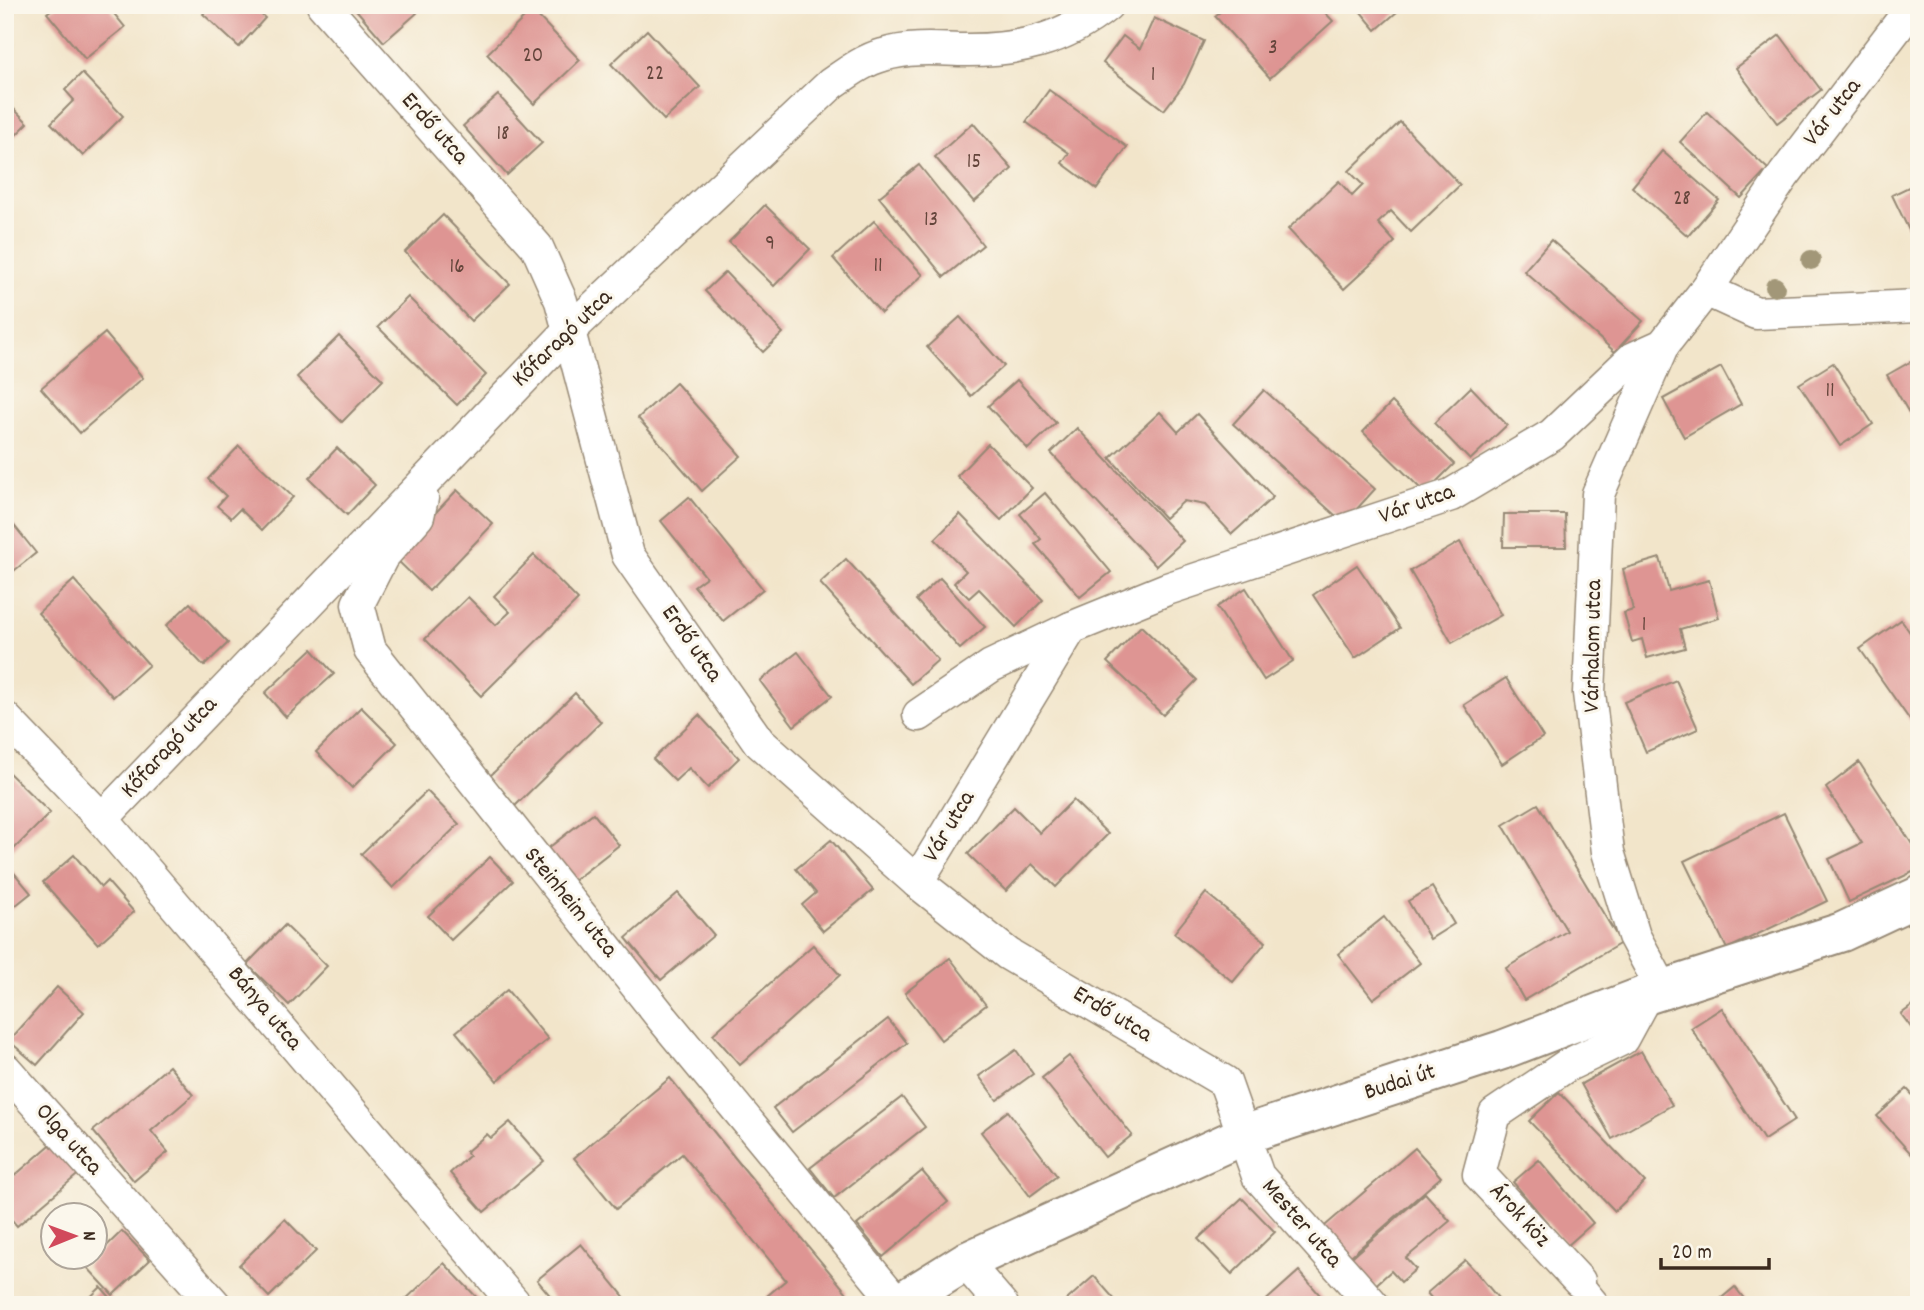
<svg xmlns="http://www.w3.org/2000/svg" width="1924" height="1310" font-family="Dekko,sans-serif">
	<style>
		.building { fill: #de9593 }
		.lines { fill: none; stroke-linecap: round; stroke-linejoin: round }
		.pedestrian-casing { stroke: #968874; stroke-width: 26 }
		.minor-casing { stroke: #968874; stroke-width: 35 }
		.tertiary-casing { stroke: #968874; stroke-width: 42 }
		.pedestrian { stroke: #fff; stroke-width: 23 }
		.minor { stroke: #fff; stroke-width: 32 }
		.tertiary { stroke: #fff; stroke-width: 38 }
		.tree { fill: #a29778 }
		.labels { text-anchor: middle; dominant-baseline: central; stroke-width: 6; stroke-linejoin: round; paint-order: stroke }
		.number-label { font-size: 21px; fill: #64453b }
		.street-label { font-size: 24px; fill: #3b2a1e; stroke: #fbf7ec }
	</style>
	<rect width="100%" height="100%" fill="#fbf7ec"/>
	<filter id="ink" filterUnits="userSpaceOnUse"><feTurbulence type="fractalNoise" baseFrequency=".0143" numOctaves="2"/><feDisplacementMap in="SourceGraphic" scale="14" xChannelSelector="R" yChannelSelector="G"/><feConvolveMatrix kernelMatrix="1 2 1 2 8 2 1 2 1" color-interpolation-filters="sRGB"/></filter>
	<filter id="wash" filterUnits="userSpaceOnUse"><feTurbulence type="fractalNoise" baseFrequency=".00686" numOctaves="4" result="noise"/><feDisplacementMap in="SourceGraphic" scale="28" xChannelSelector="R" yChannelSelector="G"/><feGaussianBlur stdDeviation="1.57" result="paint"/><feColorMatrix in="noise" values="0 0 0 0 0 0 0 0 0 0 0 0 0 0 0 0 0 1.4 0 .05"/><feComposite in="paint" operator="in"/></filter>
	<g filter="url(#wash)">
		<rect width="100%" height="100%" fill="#f2e5ca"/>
		<g id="blocks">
			<g class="building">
				<path d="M57,5H107L125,27L85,59L47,13Z"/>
				<path d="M211,5H250L265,18L239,47L203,14Z"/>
				<path d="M352,5H410L417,13L384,42Z"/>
				<path d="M1228,5H1318L1333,21L1270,78L1215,16Z"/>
				<path d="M1355,5H1405L1376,30Z"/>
				<path d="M532,10L580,60L534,104L487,54Z"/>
				<path d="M1154,18L1204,41L1184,84L1164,110L1103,63L1123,36L1140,49Z"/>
				<path d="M647,30L700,87L664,120L611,64Z"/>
				<path d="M1780,35L1821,90L1777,123L1736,68Z"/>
				<path d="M82,73L123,116L83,156L51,123L74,100L65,90Z"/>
				<path d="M1049,90L1127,147L1097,189L1062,163L1069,153L1026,122Z"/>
				<path d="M498,95L542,143L507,175L463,126Z"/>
				<path d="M5,100L28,123L10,141L5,137Z"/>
				<path d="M1707,112L1768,169L1741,198L1680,142Z"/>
				<path d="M1400,122L1460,185L1411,232L1391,211L1378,223L1395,242L1344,289L1288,229L1339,181L1352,196L1363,185L1349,171Z"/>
				<path d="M973,123L1012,169L974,202L935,157Z"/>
				<path d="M1662,151L1719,200L1688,236L1632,187Z"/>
				<path d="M919,165L983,245L944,277L879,197Z"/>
				<path d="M1919,182V251L1892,195Z"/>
				<path d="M765,205L810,249L774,286L729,242Z"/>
				<path d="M443,215L510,284L471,321L405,252Z"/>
				<path d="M874,221L923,275L881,313L833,258Z"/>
				<path d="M1551,240L1643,321L1615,352L1524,271Z"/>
				<path d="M725,272L783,333L763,352L705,291Z"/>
				<path d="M408,297L486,375L457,405L378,327Z"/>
				<path d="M960,317L1004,366L971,396L927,347Z"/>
				<path d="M105,333L143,378L80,433L41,388Z"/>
				<path d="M339,336L383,380L342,422L297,377Z"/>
				<path d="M1919,357V430L1887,375Z"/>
				<path d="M1833,363L1873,424L1840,446L1799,384Z"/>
				<path d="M1721,367L1741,404L1684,437L1663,399Z"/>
				<path d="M1017,380L1056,423L1028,449L988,406Z"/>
				<path d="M676,383L741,456L702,491L638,418Z"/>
				<path d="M1471,387L1507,425L1470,460L1434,423Z"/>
				<path d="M1264,390L1375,489L1344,523L1233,424Z"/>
				<path d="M1392,402L1454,464L1425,493L1363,432Z"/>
				<path d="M1160,412L1178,432L1197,414L1273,497L1232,534L1205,505L1184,501L1165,518L1110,458Z"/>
				<path d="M1077,428L1183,541L1156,566L1051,453Z"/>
				<path d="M988,444L1032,488L1001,520L957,476Z"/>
				<path d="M239,446L293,497L262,530L240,509L231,518L217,506L226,496L208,479Z"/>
				<path d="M337,448L375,485L347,515L309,478Z"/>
				<path d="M457,490L493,524L429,591L394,557Z"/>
				<path d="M1045,493L1111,572L1080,597L1035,544L1041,539L1020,514Z"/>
				<path d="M689,497L763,589L723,621L694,586L706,577L661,521Z"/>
				<path d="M5,514L36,553L5,578Z"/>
				<path d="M960,514L1043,600L1016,627L979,589L969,598L954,583L966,571L935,539Z"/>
				<path d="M1504,514H1565L1566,547H1503Z"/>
				<path d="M1460,542L1501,615L1452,643L1410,571Z"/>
				<path d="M534,555L578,600L481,696L425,639L468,597L496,625L510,612L494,596Z"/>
				<path d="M1660,558L1669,591L1709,580L1719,618L1680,629L1685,648L1647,658L1642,639L1632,642L1624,613L1633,610L1623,569Z"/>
				<path d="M846,559L938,660L911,684L820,583Z"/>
				<path d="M1357,565L1400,628L1355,658L1313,595Z"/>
				<path d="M940,578L985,627L960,649L916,600Z"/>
				<path d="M74,580L149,665L113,697L38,613Z"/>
				<path d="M1246,588L1293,661L1264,680L1217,607Z"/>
				<path d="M190,603L228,643L204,666L166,626Z"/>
				<path d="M1901,620L1919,645V733L1860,649Z"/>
				<path d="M1141,626L1197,680L1163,715L1107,662Z"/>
				<path d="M312,649L334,674L286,717L265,693Z"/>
				<path d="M798,652L832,696L794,726L760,681Z"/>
				<path d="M1506,678L1543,737L1502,764L1464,705Z"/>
				<path d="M1676,680L1698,729L1646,752L1624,702Z"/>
				<path d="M575,693L601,722L515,806L488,778Z"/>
				<path d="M361,707L397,743L352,788L316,752Z"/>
				<path d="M699,715L739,758L708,788L689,768L675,781L653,759Z"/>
				<path d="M1859,762L1919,855V869L1849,902L1829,859L1862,843L1826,788Z"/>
				<path d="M5,769L50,813L13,850L5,843Z"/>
				<path d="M427,791L459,824L393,888L361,854Z"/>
				<path d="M1073,800L1108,834L1056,887L1032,864L1006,891L968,854L1014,807L1040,833Z"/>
				<path d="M1538,804L1621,943L1524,1000L1506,968L1567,931L1503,825Z"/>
				<path d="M593,813L619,845L572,882L546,850Z"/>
				<path d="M1784,813L1827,901L1727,949L1684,861Z"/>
				<path d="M831,840L873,890L823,931L802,905L816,893L796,869Z"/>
				<path d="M74,855L101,887L107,881L134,912L98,944L43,882Z"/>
				<path d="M490,857L513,881L451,940L428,916Z"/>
				<path d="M5,862L31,893L5,914Z"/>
				<path d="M1432,887L1454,924L1430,939L1408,901Z"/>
				<path d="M678,893L714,935L661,980L626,938Z"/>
				<path d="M1206,893L1266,942L1233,982L1174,933Z"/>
				<path d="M1384,917L1420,963L1373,999L1338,954Z"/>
				<path d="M285,925L327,966L289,1005L247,964Z"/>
				<path d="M813,945L840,975L740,1065L713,1034Z"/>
				<path d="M950,958L986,1005L941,1040L905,993Z"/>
				<path d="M57,987L84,1012L37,1065L9,1041Z"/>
				<path d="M507,990L548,1039L497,1081L456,1032Z"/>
				<path d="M1919,1001V1038L1901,1014Z"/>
				<path d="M1722,1008L1795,1120L1764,1140L1691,1028Z"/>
				<path d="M888,1019L907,1043L792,1132L773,1108Z"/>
				<path d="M1016,1050L1033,1074L997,1100L979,1076Z"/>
				<path d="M1641,1051L1672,1105L1612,1139L1581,1084Z"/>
				<path d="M1069,1056L1132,1135L1105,1157L1042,1078Z"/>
				<path d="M169,1066L193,1095L151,1131L168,1152L134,1181L93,1131Z"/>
				<path d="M670,1078L753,1180L847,1293L831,1305H773L767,1296L786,1280L682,1154L616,1209L574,1158Z"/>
				<path d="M1907,1089L1919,1102V1155L1915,1158L1877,1116Z"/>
				<path d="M1559,1092L1645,1182L1615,1211L1529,1121Z"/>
				<path d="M902,1097L925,1127L834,1198L810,1168Z"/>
				<path d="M1008,1111L1057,1176L1030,1196L981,1132Z"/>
				<path d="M510,1122L544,1161L484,1212L450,1173L469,1156L466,1152L487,1134L491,1138Z"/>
				<path d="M56,1140L82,1171L17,1226L5,1212V1184Z"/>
				<path d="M1415,1148L1441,1177L1345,1261L1319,1231Z"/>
				<path d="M1539,1160L1593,1223L1567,1246L1513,1182Z"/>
				<path d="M922,1171L948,1202L883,1257L857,1225Z"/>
				<path d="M1425,1193L1450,1221L1406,1258L1416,1269L1401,1282L1391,1271L1370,1290L1346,1262Z"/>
				<path d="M1242,1198L1275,1232L1232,1274L1198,1239Z"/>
				<path d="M285,1219L316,1251L269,1297L239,1265Z"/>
				<path d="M122,1231L150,1260L113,1295L86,1266Z"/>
				<path d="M581,1244L631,1305H558L537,1280Z"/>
				<path d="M1465,1260L1476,1272L1504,1305H1437L1427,1293Z"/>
				<path d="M444,1263L484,1305H407L404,1301Z"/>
				<path d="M1299,1271L1327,1303L1261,1305Z"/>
				<path d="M1094,1276L1117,1302L1061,1305Z"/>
				<path d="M101,1287L117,1305H82Z"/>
				<path d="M1735,1287L1749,1305H1713Z"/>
			</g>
		</g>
	</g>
	<g filter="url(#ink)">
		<use href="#blocks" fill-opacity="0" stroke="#968874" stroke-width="2"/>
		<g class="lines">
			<defs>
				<path id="pedestrian" d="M1579,1281L1599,1305"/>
				<g id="minor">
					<path d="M323,5L537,247L561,301L628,555L759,742L917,882L1008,954L1225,1082L1258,1176L1373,1305"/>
					<path d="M1706,290L1756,313L1919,306"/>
					<path d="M1663,345L1598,494L1589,693L1608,852L1634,936L1663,990"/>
					<path d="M422,498L418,516L382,557L358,604L370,650L663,1019L898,1304"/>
					<path d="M919,715L991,666L1071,628"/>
					<path d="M5,718L102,819L516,1305"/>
					<path d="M102,819L570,330L831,84C847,73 864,60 883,55C909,47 935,49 962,50C1017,51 1064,40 1107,5"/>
					<path d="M917,882L1071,628L1167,589L1451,495L1552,435L1632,359L1663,345L1706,290L1784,175L1914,5"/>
					<path d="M5,1069L215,1305"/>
					<path d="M965,1262L1002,1305"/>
					<path d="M1579,1281L1479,1174L1495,1114L1566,1066L1622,1039L1646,995"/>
				</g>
				<path id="tertiary" d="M896,1305L965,1262L1246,1134L1502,1050L1646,995L1842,932L1919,896"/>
			</defs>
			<use href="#pedestrian" class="pedestrian-casing"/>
			<use href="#minor" class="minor-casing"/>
			<use href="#tertiary" class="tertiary-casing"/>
			<use href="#pedestrian" class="pedestrian"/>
			<use href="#minor" class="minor"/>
			<use href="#tertiary" class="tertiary"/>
		</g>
		<g class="tree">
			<circle cx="1811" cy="260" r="10"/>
			<circle cx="1775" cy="287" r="10"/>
		</g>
	</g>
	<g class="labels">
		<g class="number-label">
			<text x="1273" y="49">3</text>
			<text x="533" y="57">20</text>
			<text x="655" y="75">22</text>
			<text x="1153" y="76">1</text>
			<text x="503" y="135">18</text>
			<text x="974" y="163">15</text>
			<text x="1682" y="200">28</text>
			<text x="931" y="221">13</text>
			<text x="770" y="245">9</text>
			<text x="878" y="267">11</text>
			<text x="457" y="268">16</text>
			<text x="1830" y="392">11</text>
			<text x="1644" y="626">1</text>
		</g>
		<g class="street-label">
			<text transform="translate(1833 113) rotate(-52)">Vár utca</text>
			<text transform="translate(434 129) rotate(48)">Erdő utca</text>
			<text transform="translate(563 339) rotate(-44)">Kőfaragó utca</text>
			<text transform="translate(1417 505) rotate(-20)">Vár utca</text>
			<text transform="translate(691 644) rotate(55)">Erdő utca</text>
			<text transform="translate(1594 646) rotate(-89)">Várhalom utca</text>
			<text transform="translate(170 748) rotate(-47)">Kőfaragó utca</text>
			<text transform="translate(950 827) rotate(-59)">Vár utca</text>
			<text transform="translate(570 903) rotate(51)">Steinheim utca</text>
			<text transform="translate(264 1009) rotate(50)">Bánya utca</text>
			<text transform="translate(1112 1015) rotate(31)">Erdő utca</text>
			<text transform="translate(1400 1083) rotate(-18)">Budai út</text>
			<text transform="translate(68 1140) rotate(48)">Olga utca</text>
			<text transform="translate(1519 1216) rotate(47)">Árok köz</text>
			<text transform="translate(1301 1224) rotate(49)">Mester utca</text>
		</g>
	</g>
	<rect width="1924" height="1310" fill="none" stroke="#fbf7ec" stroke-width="28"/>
	<g transform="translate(74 1236) rotate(89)"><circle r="33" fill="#fbf7ec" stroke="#aea59a" stroke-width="2"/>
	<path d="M0-5L12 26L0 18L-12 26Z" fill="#d1495b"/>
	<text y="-10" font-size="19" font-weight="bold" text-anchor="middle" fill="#3b2a1e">N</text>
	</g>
	<path d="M1661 1258v10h108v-10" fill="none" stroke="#3b2a1e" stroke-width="3.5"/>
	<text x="1672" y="1258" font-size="21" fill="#3b2a1e" stroke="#fbf7ec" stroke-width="5" paint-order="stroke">20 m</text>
</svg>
